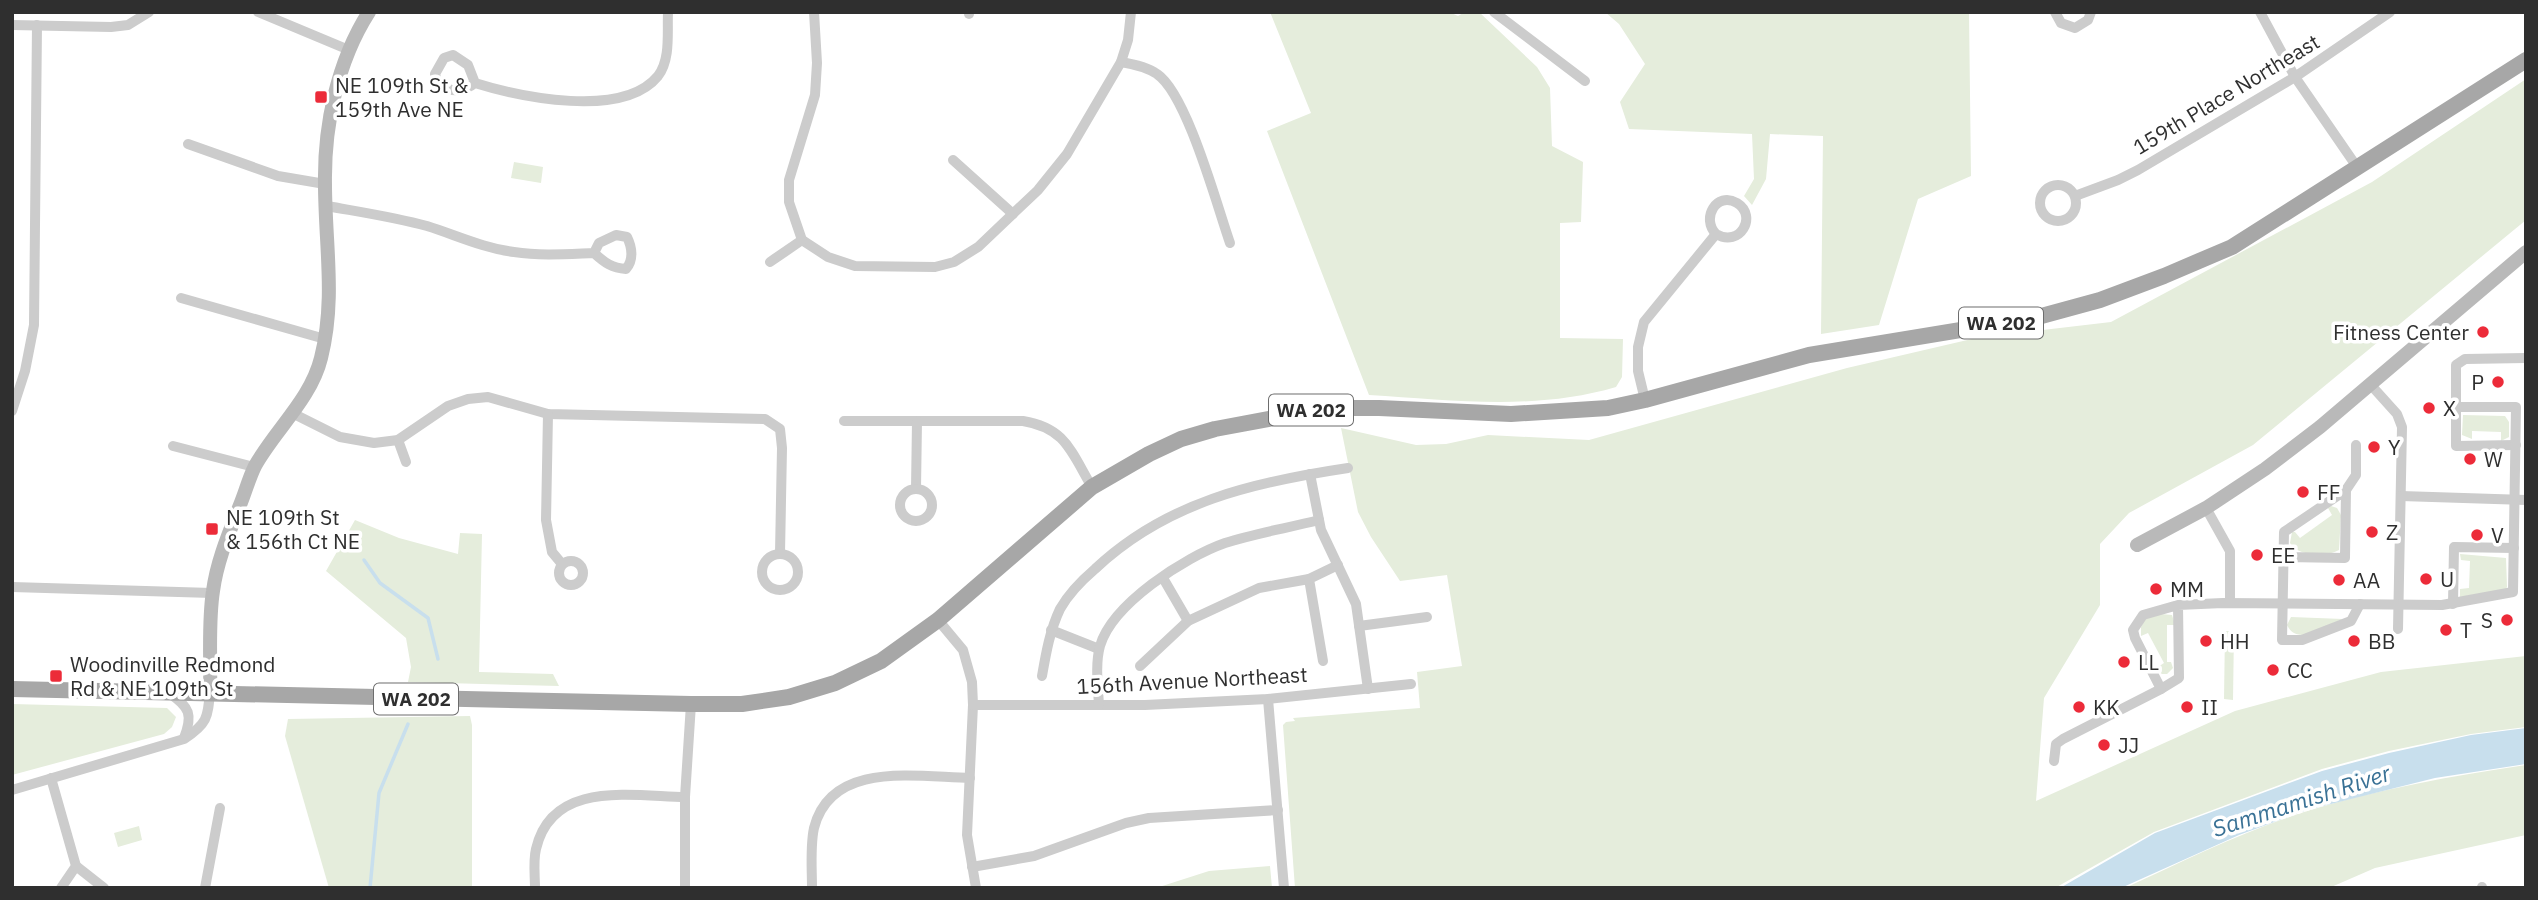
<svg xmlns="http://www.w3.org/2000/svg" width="2538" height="900" font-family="'IBM Plex Sans',sans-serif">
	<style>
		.green { fill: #e5eddc }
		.water { fill: #c8dfed }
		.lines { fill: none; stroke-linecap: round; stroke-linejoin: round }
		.stream { stroke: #c8dfed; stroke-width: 3.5 }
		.street { stroke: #ccc; stroke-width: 10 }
		.secondary { stroke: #b9b9b9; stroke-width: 14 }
		.primary { stroke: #a7a7a7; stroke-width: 16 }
		.poi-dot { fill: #ec2b39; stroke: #fff; stroke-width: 2.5 }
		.labels { text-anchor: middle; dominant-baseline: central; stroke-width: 7; stroke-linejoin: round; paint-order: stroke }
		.shield { fill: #fff; stroke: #6d6d6d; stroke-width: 2 }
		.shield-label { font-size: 19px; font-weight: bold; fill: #2f2f2f }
		.poi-label { font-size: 21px; fill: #2f2f2f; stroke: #fff; text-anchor: start }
		.street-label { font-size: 21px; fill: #2f2f2f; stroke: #fff }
		.water-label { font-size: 23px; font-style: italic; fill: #397195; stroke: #fff }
	</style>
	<rect width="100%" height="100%" fill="#fff"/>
	<g class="green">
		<path d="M1270,12H1449L1458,16L1465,12H1479L1537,67L1550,88L1552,146L1583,162L1581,222L1560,223V338L1623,339L1622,377L1616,387C1535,411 1452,400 1369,395L1267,131L1311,113Z"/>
		<path d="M1605,12H1969L1971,176L1918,199L1879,325L1821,334L1823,136L1770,134L1766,179L1752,205L1744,196L1754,179L1752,134L1629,129L1620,102L1645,64L1619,24Z"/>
		<path d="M2526,79V220L2253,445L2129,513L2100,544V605L2044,698L2036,801L2235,711L2381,672L2526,656V727L2471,734L2389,751L2322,769L2154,832L2055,888H1295L1283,725L1286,722L1295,721L1293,718L1420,708L1417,672L1462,666L1447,575L1400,581L1371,537L1358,512L1341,428L1416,445L1446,444L1488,435L1589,440L1847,368L1976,338L2111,322L2372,182Z"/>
		<path d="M514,162L543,167L541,183L511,178Z"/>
		<path d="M2463,415L2505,416L2509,422V437L2501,441V432L2472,431V439L2462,435Z"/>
		<path d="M2331,506L2337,508L2341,515L2339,550C2326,557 2298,557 2290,543L2292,532H2295L2300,538L2332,515L2328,508Z"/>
		<path d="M355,520L399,538L458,554L460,533L482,534L479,672L553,674L559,686L408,682L411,667L406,638L326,571Z"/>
		<path d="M2460,554L2506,558L2507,587L2505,591L2460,597V589L2469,588L2470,561L2461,560Z"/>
		<path d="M2161,614L2172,615L2175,625H2167V662H2171L2173,668L2167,674H2162L2158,671V667L2164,663L2148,633L2141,636V627L2145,619Z"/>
		<path d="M2291,617L2343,619L2304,635C2296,635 2291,633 2287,625Z"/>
		<path d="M2225,631H2234L2233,700L2224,699Z"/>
		<path d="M12,704L167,708L176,717L172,727L164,734L12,775Z"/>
		<path d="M470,716L472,725V888H329L285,736L288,719Z"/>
		<path d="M2526,765V835L2375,868L2329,888H2125C2184,861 2244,831 2307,811C2378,789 2452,776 2526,765Z"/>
		<path d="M139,826L142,840L118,847L114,833Z"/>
		<path d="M1270,866L1272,888H1156L1209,871Z"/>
	</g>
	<path class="water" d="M2526,728V764L2435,778L2307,810L2239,835L2121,888H2060L2155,833L2322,771L2389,753L2471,735Z"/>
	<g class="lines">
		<g class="stream">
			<path d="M364,560L380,583L428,618L438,659"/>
			<path d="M370,888L379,793L408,724"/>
		</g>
		<g class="street">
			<path d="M258,12L349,50"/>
			<path d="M1494,12L1585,81"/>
			<path d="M2055,12L2061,23L2075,28L2088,20L2091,12"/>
			<path d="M2260,12L2295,77L2357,167"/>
			<path d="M969,14V12"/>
			<path d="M12,25L111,27L128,25L149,12"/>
			<path d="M1121,62C1133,64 1147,67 1157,74C1187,94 1217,206 1230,243"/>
			<path d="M475,83L468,65L453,55L444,58L435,74L438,85C451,92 463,93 475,83C520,97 623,119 658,76C671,59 667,32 668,12"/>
			<path d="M188,144L278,176L325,184"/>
			<path d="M953,160L1013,214"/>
			<circle cx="2058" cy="203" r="18"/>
			<path d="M2075,196L2118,180L2138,170L2295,77L2390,12"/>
			<path d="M327,206C360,212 394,217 427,226C456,235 483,248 514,252C541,256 567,254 594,253C605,263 612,268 626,269C634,260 632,247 627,237L616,235L599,243L594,253"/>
			<path d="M802,240L828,257L855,266L935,267L954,262L978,247L1038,190L1067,154L1121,62L1128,40L1131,12"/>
			<path d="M802,240L789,202V180L815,95L817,63L814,12"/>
			<path d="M770,262L802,240"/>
			<path d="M181,298L325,339"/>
			<path d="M2370,384L2397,414L2402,427L2398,629"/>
			<path d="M1645,400L1638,371V347L1644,322L1716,234C1740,248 1758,216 1737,203C1716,191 1701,219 1716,234"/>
			<path d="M12,411L25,371L34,325L37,25"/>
			<path d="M292,413L340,437L374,443L398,440L448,406L468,399L488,397L548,414L765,419L780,429L782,448L780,553"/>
			<path d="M548,414L546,520L552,552L562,564"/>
			<path d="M844,421H1023C1066,428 1071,452 1092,487"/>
			<path d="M398,440L406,462"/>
			<path d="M2516,445L2456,446V365L2465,359L2526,358"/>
			<path d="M173,446L254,467"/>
			<path d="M1310,474L1321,530L1356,604L1368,689"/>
			<path d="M916,489L917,421"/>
			<circle cx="916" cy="505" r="16"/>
			<path d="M2346,490L2356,475V445"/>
			<path d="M2401,496L2526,500"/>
			<path d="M2206,508L2230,551V603"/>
			<circle cx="780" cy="572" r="18"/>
			<path d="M2284,557L2345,558L2346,490L2284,532L2282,640H2302L2351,621L2360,604"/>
			<circle cx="571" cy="573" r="12"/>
			<path d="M1163,578L1188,621"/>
			<path d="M12,587L212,593"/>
			<path d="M2453,604L2454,547L2514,548"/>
			<path d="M2178,605L2179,678L2161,689L2135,638L2133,630L2143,615L2178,605L2223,603L2442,605L2513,592L2516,407H2456"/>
			<path d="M938,620L963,650L972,682L973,705L967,835L976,888"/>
			<path d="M1359,626L1427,617"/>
			<path d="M1051,630L1099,649"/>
			<path d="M1323,661L1309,579L1338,565"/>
			<path d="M1140,666L1188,621L1259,588L1309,579"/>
			<path d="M1042,676C1046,653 1050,630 1060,609C1069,593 1081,581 1095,569C1166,502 1254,482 1348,468"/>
			<path d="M169,693C190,707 193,715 184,738"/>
			<path d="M1268,699L1284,888"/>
			<path d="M973,705H1145L1268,699L1411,684"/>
			<path d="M1099,705C1098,687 1095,664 1100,646C1112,604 1185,557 1225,543C1256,533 1288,528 1319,520"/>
			<path d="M2054,761L2056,744L2063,739L2161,689"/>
			<path d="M51,778L76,866L61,888"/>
			<path d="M12,790L184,739C207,724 208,718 210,691"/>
			<path d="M76,866L104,888"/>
			<path d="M972,867L1034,856L1126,823L1149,818L1278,810"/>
			<path d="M2482,887V888"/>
			<path d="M205,888L220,808"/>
			<path d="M535,888C535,876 533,861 536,849C552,780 631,796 685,797"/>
			<path d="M685,888V797L691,704"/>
			<path d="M812,888C812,869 810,846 814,828C831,760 917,777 970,778"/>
		</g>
		<g class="secondary">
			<path d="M2137,545L2206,508L2265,469L2320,427L2526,252"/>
			<path d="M210,691C211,658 208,623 213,591C217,561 229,533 240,505C245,493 249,478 255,466C275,430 311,399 321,358C336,299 325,244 325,184C324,126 337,62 369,12"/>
		</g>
		<path class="primary" d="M12,689L691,704H742L789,697L835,683L881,661L938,620L1092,487L1149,454L1181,439L1215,429L1327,408H1379L1511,414L1608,408L1645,400L1809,355L2034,318L2100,300L2164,276L2232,247L2526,60"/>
	</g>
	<g class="poi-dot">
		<rect x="314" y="90" width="14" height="14" rx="3.5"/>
		<circle cx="2483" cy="332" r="7"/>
		<circle cx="2498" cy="382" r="7"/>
		<circle cx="2429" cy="408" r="7"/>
		<circle cx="2374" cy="447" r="7"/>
		<circle cx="2470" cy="459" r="7"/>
		<circle cx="2303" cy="492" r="7"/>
		<rect x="205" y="522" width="14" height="14" rx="3.5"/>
		<circle cx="2372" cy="532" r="7"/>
		<circle cx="2477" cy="535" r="7"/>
		<circle cx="2257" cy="555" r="7"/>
		<circle cx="2426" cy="579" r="7"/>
		<circle cx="2339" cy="580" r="7"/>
		<circle cx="2156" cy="589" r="7"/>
		<circle cx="2507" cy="620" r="7"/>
		<circle cx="2446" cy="630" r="7"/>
		<circle cx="2206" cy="641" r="7"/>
		<circle cx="2354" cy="641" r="7"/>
		<circle cx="2124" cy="662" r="7"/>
		<circle cx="2273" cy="670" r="7"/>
		<rect x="49" y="669" width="14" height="14" rx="3.5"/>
		<circle cx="2079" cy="707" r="7"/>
		<circle cx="2187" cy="707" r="7"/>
		<circle cx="2104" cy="745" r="7"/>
	</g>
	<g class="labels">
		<g class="shield">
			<rect x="1959" y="307.5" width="84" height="31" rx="5"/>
			<rect x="1269" y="394.5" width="84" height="31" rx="5"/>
			<rect x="374" y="683.5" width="84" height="31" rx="5"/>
		</g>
		<g class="shield-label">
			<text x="2001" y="323">WA 202</text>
			<text x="1311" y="410">WA 202</text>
			<text x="416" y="699">WA 202</text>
		</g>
		<g class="poi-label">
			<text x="335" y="85">NE 109th St &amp;<tspan x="335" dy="24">159th Ave NE</tspan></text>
			<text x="2469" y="332" text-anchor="end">Fitness Center</text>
			<text x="2484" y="382" text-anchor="end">P</text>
			<text x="2443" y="408">X</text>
			<text x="2388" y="447">Y</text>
			<text x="2484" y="459">W</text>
			<text x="2317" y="492">FF</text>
			<text x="226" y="517">NE 109th St<tspan x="226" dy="24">&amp; 156th Ct NE</tspan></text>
			<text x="2386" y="532">Z</text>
			<text x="2491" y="535">V</text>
			<text x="2271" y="555">EE</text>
			<text x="2440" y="579">U</text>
			<text x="2353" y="580">AA</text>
			<text x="2170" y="589">MM</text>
			<text x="2493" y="620" text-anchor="end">S</text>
			<text x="2460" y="630">T</text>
			<text x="2220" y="641">HH</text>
			<text x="2368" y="641">BB</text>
			<text x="2138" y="662">LL</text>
			<text x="70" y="664">Woodinville Redmond<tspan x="70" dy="24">Rd &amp; NE 109th St</tspan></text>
			<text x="2287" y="670">CC</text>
			<text x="2093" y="707">KK</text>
			<text x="2201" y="707">II</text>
			<text x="2118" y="745">JJ</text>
		</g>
		<g class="street-label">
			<text transform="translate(2226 94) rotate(-31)">159th Place Northeast</text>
			<text transform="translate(1192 680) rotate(-3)">156th Avenue Northeast</text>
		</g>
		<g class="water-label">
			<text transform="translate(2301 800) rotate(-18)">Sammamish River</text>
		</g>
	</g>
	<rect width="2538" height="900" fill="none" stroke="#2f2f2f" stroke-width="28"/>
</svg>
